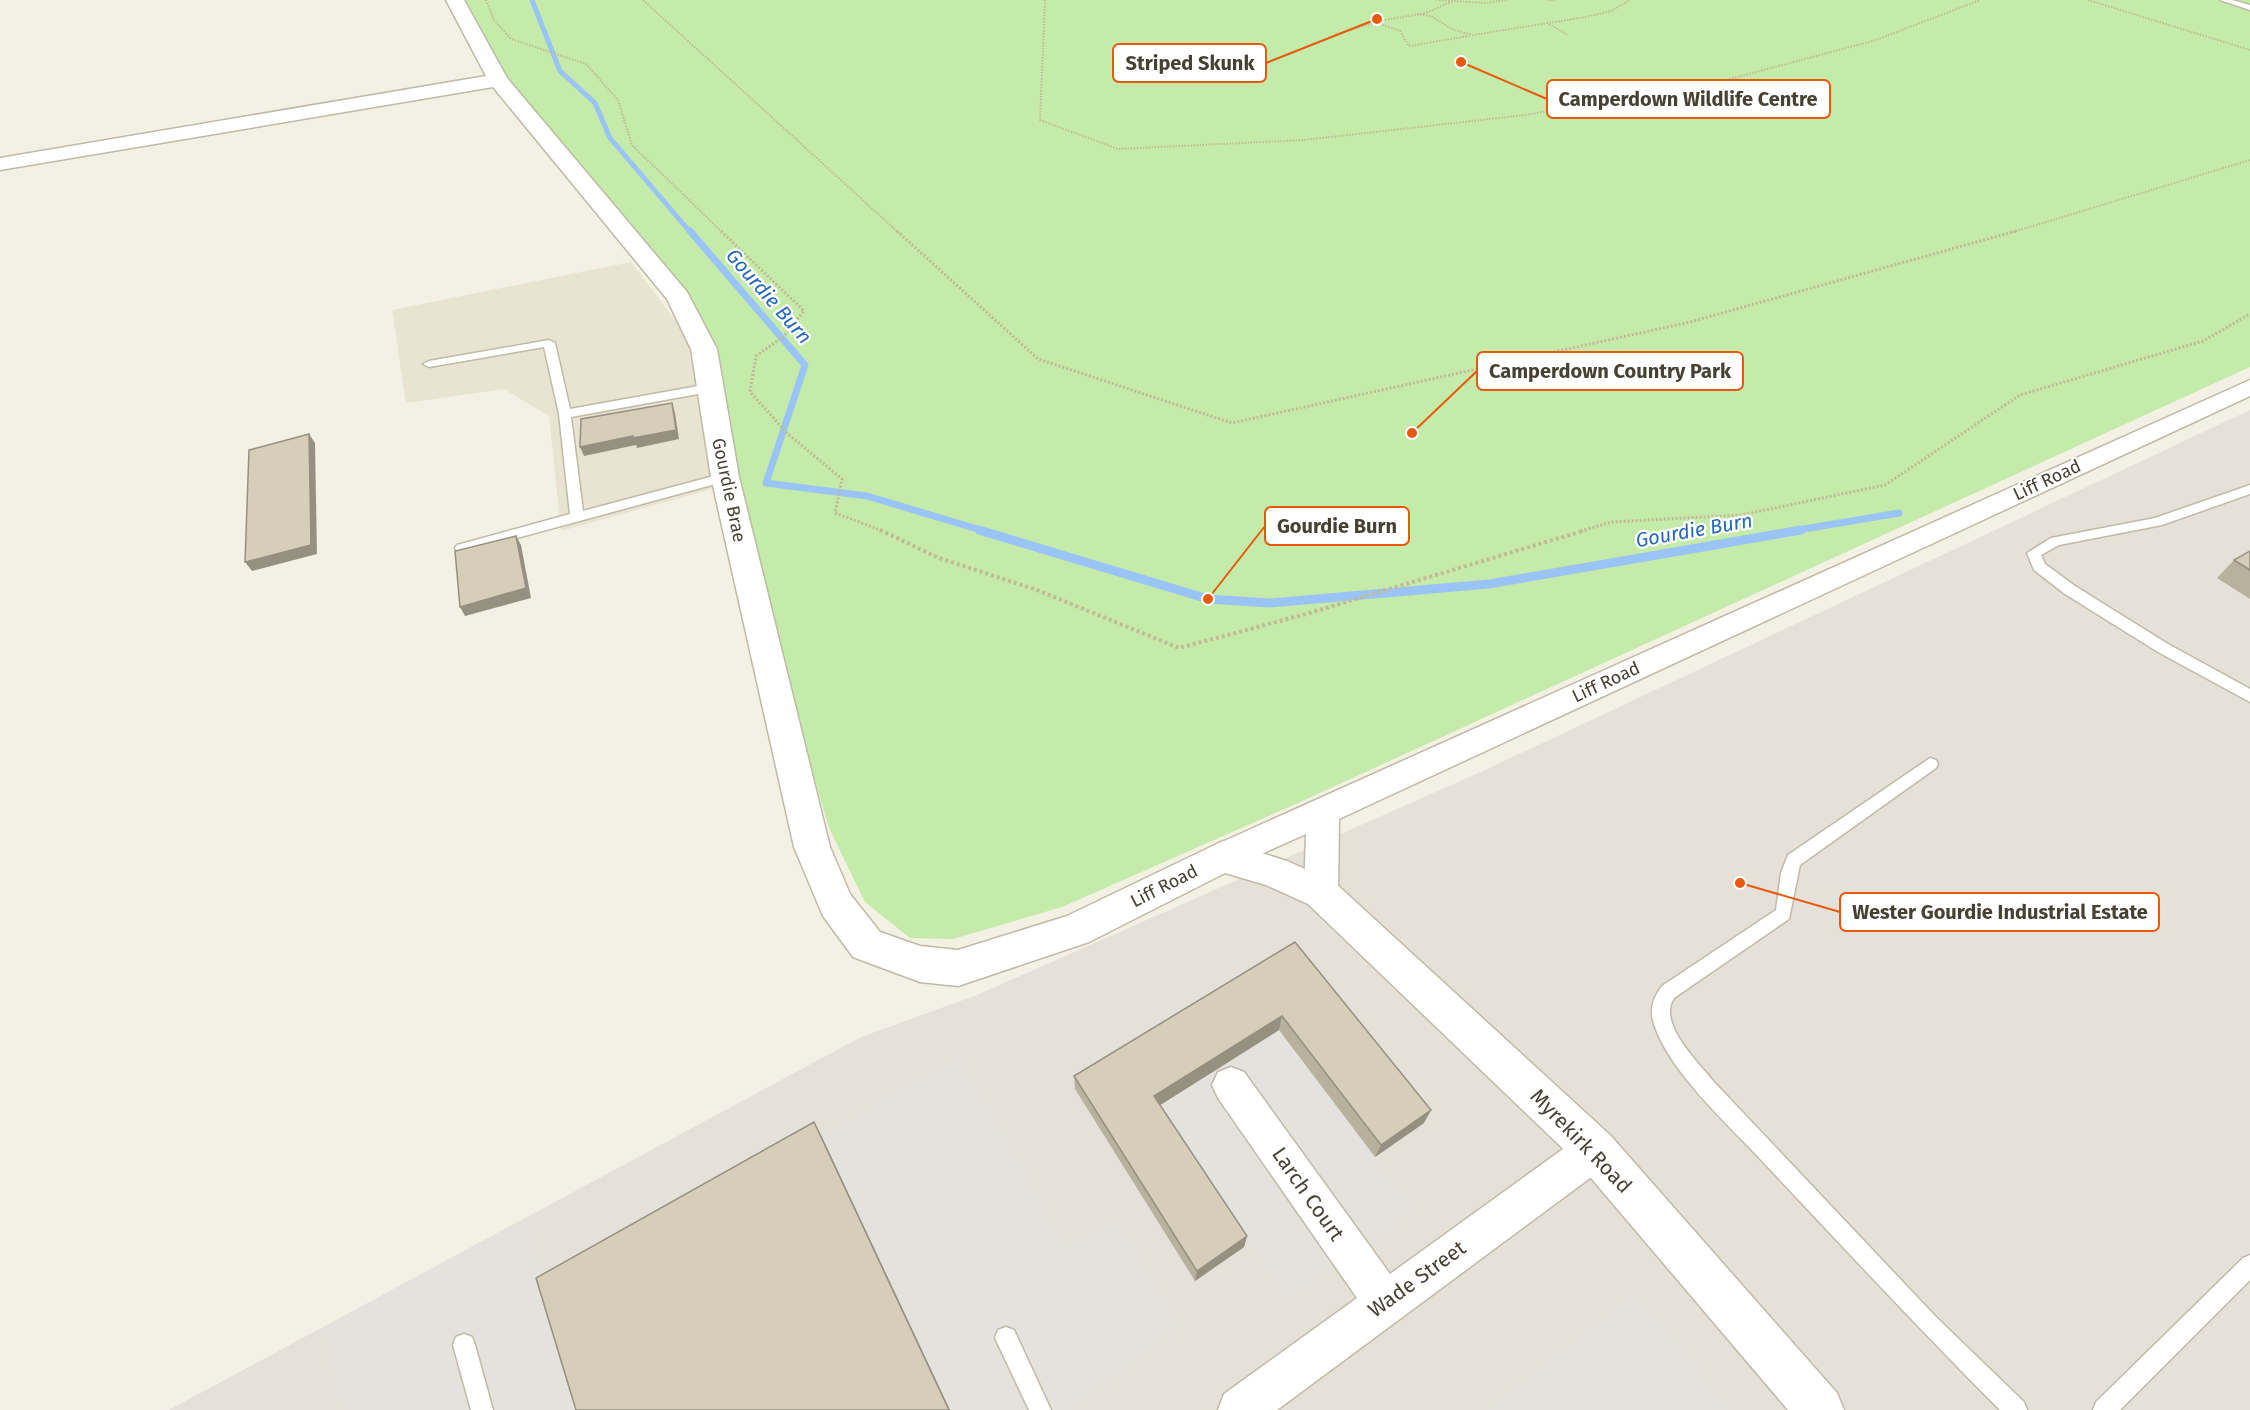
<svg xmlns="http://www.w3.org/2000/svg" width="2250" height="1410" font-family="'Fira Sans',sans-serif">
	<style>
		.residential { fill: #e8e4d1 }
		.industrial { fill: #e5e1d9 }
		.green { fill: #c4eba9 }
		.parking { fill: #e4e2dd }
		.lines { fill: none; stroke-linecap: round; stroke-linejoin: round }
		.stream-far2 { stroke: #9bc4f6; stroke-width: 5 }
		.stream-far1 { stroke: #9bc4f6; stroke-width: 7 }
		.stream { stroke: #9bc4f6; stroke-width: 9 }
		.service-casing { stroke: #bfbaa6; stroke-width: 3 }
		.minor-casing { stroke: #bfbaa6; stroke-width: 3 }
		.tertiary-casing { stroke: #bfbaa6; stroke-width: 3 }
		.path-far2 { stroke: #c2b996; stroke-width: 2; stroke-dasharray: 1.5 1.5; stroke-linecap: butt }
		.path-far1 { stroke: #c2b996; stroke-width: 3; stroke-dasharray: 2 2; stroke-linecap: butt }
		.path { stroke: #c2b996; stroke-width: 4; stroke-dasharray: 3 3; stroke-linecap: butt }
		.service { fill: #fff; fill-rule: evenodd }
		.minor { fill: #fff; fill-rule: evenodd }
		.tertiary { fill: #fff; fill-rule: evenodd }
		.wall { fill: #b8b19e }
		.shaded-wall { fill: #969081 }
		.building { fill: #d6ceb8; stroke: #969081; stroke-width: 1.5 }
		.labels { text-anchor: middle; dominant-baseline: central; stroke-width: 4.5; stroke-linejoin: round; paint-order: stroke }
		.street-label { font-size: 18px; fill: #464133; stroke: #fff }
		.water-label { font-size: 20px; font-style: italic; fill: #2567ba; stroke: #fff }
		.near-street-label { font-size: 21px; fill: #464133; stroke: #fff }
		.leader { fill: none; stroke: #e8590c; stroke-width: 2 }
		.callout-dot { fill: #e8590c; stroke: #fff; stroke-width: 2 }
		.callout { fill: #fff; stroke: #e8590c; stroke-width: 2 }
		.callout-label { font-size: 20px; text-anchor: middle; font-weight: bold; fill: #464133 }
	</style>
	<rect width="100%" height="100%" fill="#f3f1e4"/>
	<path class="residential" d="M631,262L687,336L716,488L561,531L549,416L504,389L406,403L392,310Z"/>
	<path class="industrial" d="M2250,410V1410H169L861,1037L977,995L1483,771Z"/>
	<path class="green" d="M455,0H2250V367L1298,803L1062,907L953,939L910,938L865,902L829,828L725,477L678,297L498,80Z"/>
	<g class="parking">
		<path d="M1279,1030L1415,1210L1288,1298L1154,1109Z"/>
		<path d="M961,1057L1065,1246L1119,1222L1181,1326L1070,1410H950L821,1135Z"/>
		<path d="M523,1219L550,1288L587,1410H343L322,1328Z"/>
		<path d="M1637,1293L1731,1410H1486Z"/>
	</g>
	<g class="lines">
		<path class="stream-far2" d="M532,0L560,71L595,103L610,138L691,233"/>
		<g class="stream-far1">
			<path d="M690,231L805,365L766,483L867,496L984,531"/>
			<path d="M1792,531L1899,513"/>
		</g>
		<path class="stream" d="M979,530L1208,599L1270,603L1489,584L1801,530"/>
		<defs>
			<g id="service">
				<path d="M2220,0H2232L2250,5V10Z"/>
				<path d="M549,340L555,343L570,409L709,384L715,388L709,392L571,417L583,511L725,473L731,477L730,480L462,553L457,551L455,548L457,545L570,514L559,414L544,347L429,367L423,364L429,361Z"/>
				<path d="M2250,485V494L2162,525L2059,545L2041,555L2045,564L2075,586L2168,644L2250,689V702L2158,652L2065,594L2034,570L2027,553L2051,538L2155,518Z"/>
				<path d="M1930,758L1936,760L1938,764L1936,768L1800,865L1789,919L1674,998C1657,1023 1698,1062 1714,1082L1936,1317L2024,1402L2027,1410H2000C1919,1329 1842,1246 1764,1163C1730,1126 1669,1072 1654,1024C1649,1010 1653,998 1662,986L1776,910L1781,873L1788,855Z"/>
				<path d="M2250,1255V1280L2120,1410H2093L2096,1402L2243,1258Z"/>
				<path d="M1006,1327L1014,1330L1051,1410H1029L995,1338L998,1330Z"/>
				<path d="M464,1334L472,1337L475,1345L493,1410H471L453,1345L456,1337Z"/>
			</g>
			<g id="minor">
				<path d="M2250,380V396L1339,819L1338,893L1333,903L1321,908L1309,903L1304,893L1306,834L1223,871L1211,867L1206,857L1211,847Z"/>
				<path d="M1231,1067L1244,1072L1390,1274L1581,1136L1595,1131L1609,1136L1614,1150L1609,1164L1277,1410H1218L1224,1394L1357,1298L1218,1098L1212,1085L1218,1072Z"/>
			</g>
			<path id="tertiary" d="M446,0H464L507,78L687,292L717,349L739,477L830,847L850,894L880,932L920,946L958,950L1067,916L1223,841L1287,861L1334,882L1610,1135L1837,1393L1844,1410H1788L1580,1165L1308,904L1266,885L1225,873L1089,942L958,986L920,982L853,957L823,916L794,847L711,477L691,349L667,299L493,87L0,170V158L486,76Z"/>
		</defs>
		<use href="#service" class="service-casing"/>
		<use href="#minor" class="minor-casing"/>
		<use href="#tertiary" class="tertiary-casing"/>
		<g class="path-far2">
			<path d="M486,0L494,20L511,39L586,64L618,100L632,145L723,233"/>
			<path d="M643,0L899,233"/>
			<path d="M1045,0L1040,120L1118,149L1304,140L1525,115L1726,80L1876,40L1980,0"/>
			<path d="M1436,0L1486,3L1506,0"/>
			<path d="M1547,0H1555"/>
			<path d="M2088,0L2250,50"/>
			<path d="M1417,14L1431,16L1454,30L1473,35L1586,17L1611,11L1630,0"/>
			<path d="M1377,23L1400,31L1409,46L1469,36"/>
			<path d="M1549,24L1568,35"/>
			<path d="M1336,34L1385,20L1426,13L1453,1"/>
			<path d="M2010,233L2250,160"/>
		</g>
		<g class="path-far1">
			<path d="M721,231L804,311L783,337L756,356L750,392L788,434L842,479L835,513L883,531"/>
			<path d="M897,231L1038,359L1232,423L1690,322L2016,231"/>
			<path d="M1581,531L1612,522L1741,515L1885,485L2020,395L2203,341L2250,314"/>
		</g>
		<path class="path" d="M880,530L939,558L1037,590L1179,648L1306,614L1586,530"/>
		<use href="#service" class="service"/>
		<use href="#minor" class="minor"/>
		<use href="#tertiary" class="tertiary"/>
	</g>
	<g class="wall">
		<path d="M2250,551V599L2217,578L2234,560Z"/>
		<path d="M1295,942L1424,1123L1375,1157L1279,1030L1160,1105L1247,1236L1244,1247L1195,1281L1075,1089L1074,1076Z"/>
	</g>
	<g class="shaded-wall">
		<path d="M672,403L675,413L679,439L637,448L636,445L584,456L580,447Z"/>
		<path d="M309,434L315,443L317,554L252,571L245,562Z"/>
		<path d="M516,536L521,545L531,598L465,616L460,607Z"/>
		<path d="M1282,1016L1279,1030L1154,1109V1096Z"/>
		<path d="M1431,1110L1424,1123L1375,1157L1381,1145Z"/>
		<path d="M814,1122L821,1135L950,1410H949Z"/>
		<path d="M1247,1236L1244,1247L1195,1281L1197,1271Z"/>
	</g>
	<g class="building">
		<path d="M672,403L676,430L633,438V436L580,447L581,419Z"/>
		<path d="M309,434L311,545L245,562L249,450Z"/>
		<path d="M516,536L526,588L460,607L455,551Z"/>
		<path d="M2250,551V570L2234,560Z"/>
		<path d="M1295,942L1431,1110L1381,1145L1282,1016L1154,1096L1247,1236L1197,1271L1074,1076Z"/>
		<path d="M814,1122L949,1410H576L536,1278Z"/>
	</g>
	<g class="labels">
		<g class="street-label">
			<text transform="translate(2047 480) rotate(-25)">Liff Road</text>
			<text transform="translate(729 490) rotate(78)">Gourdie Brae</text>
			<text transform="translate(1606 682) rotate(-25)">Liff Road</text>
			<text transform="translate(1164 886) rotate(-27)">Liff Road</text>
		</g>
		<g class="water-label">
			<text transform="translate(769 296) rotate(49)">Gourdie Burn</text>
			<text transform="translate(1694 530) rotate(-10)">Gourdie Burn</text>
		</g>
		<g class="near-street-label">
			<text transform="translate(1581 1141) rotate(46)">Myrekirk Road</text>
			<text transform="translate(1308 1194) rotate(55)">Larch Court</text>
			<text transform="translate(1417 1279) rotate(-36)">Wade Street</text>
		</g>
	</g>
	<path class="leader" d="M1377 19L1266 63M1461 62L1547 99M1412 433L1477 371M1208 599L1265 526M1740 883L1840 912"/>
	<g class="callout-dot">
		<circle cx="1377" cy="19" r="6"/>
		<circle cx="1461" cy="62" r="6"/>
		<circle cx="1412" cy="433" r="6"/>
		<circle cx="1208" cy="599" r="6"/>
		<circle cx="1740" cy="883" r="6"/>
	</g>
	<g class="callout">
		<rect x="1113" y="44" width="153" height="38" rx="6"/>
		<rect x="1547" y="80" width="283" height="38" rx="6"/>
		<rect x="1477" y="352" width="266" height="38" rx="6"/>
		<rect x="1265" y="507" width="144" height="38" rx="6"/>
		<rect x="1840" y="893" width="319" height="38" rx="6"/>
	</g>
	<g class="callout-label">
		<text x="1190" y="70">Striped Skunk</text>
		<text x="1688" y="106">Camperdown Wildlife Centre</text>
		<text x="1610" y="378">Camperdown Country Park</text>
		<text x="1337" y="533">Gourdie Burn</text>
		<text x="2000" y="919">Wester Gourdie Industrial Estate</text>
	</g>
</svg>
